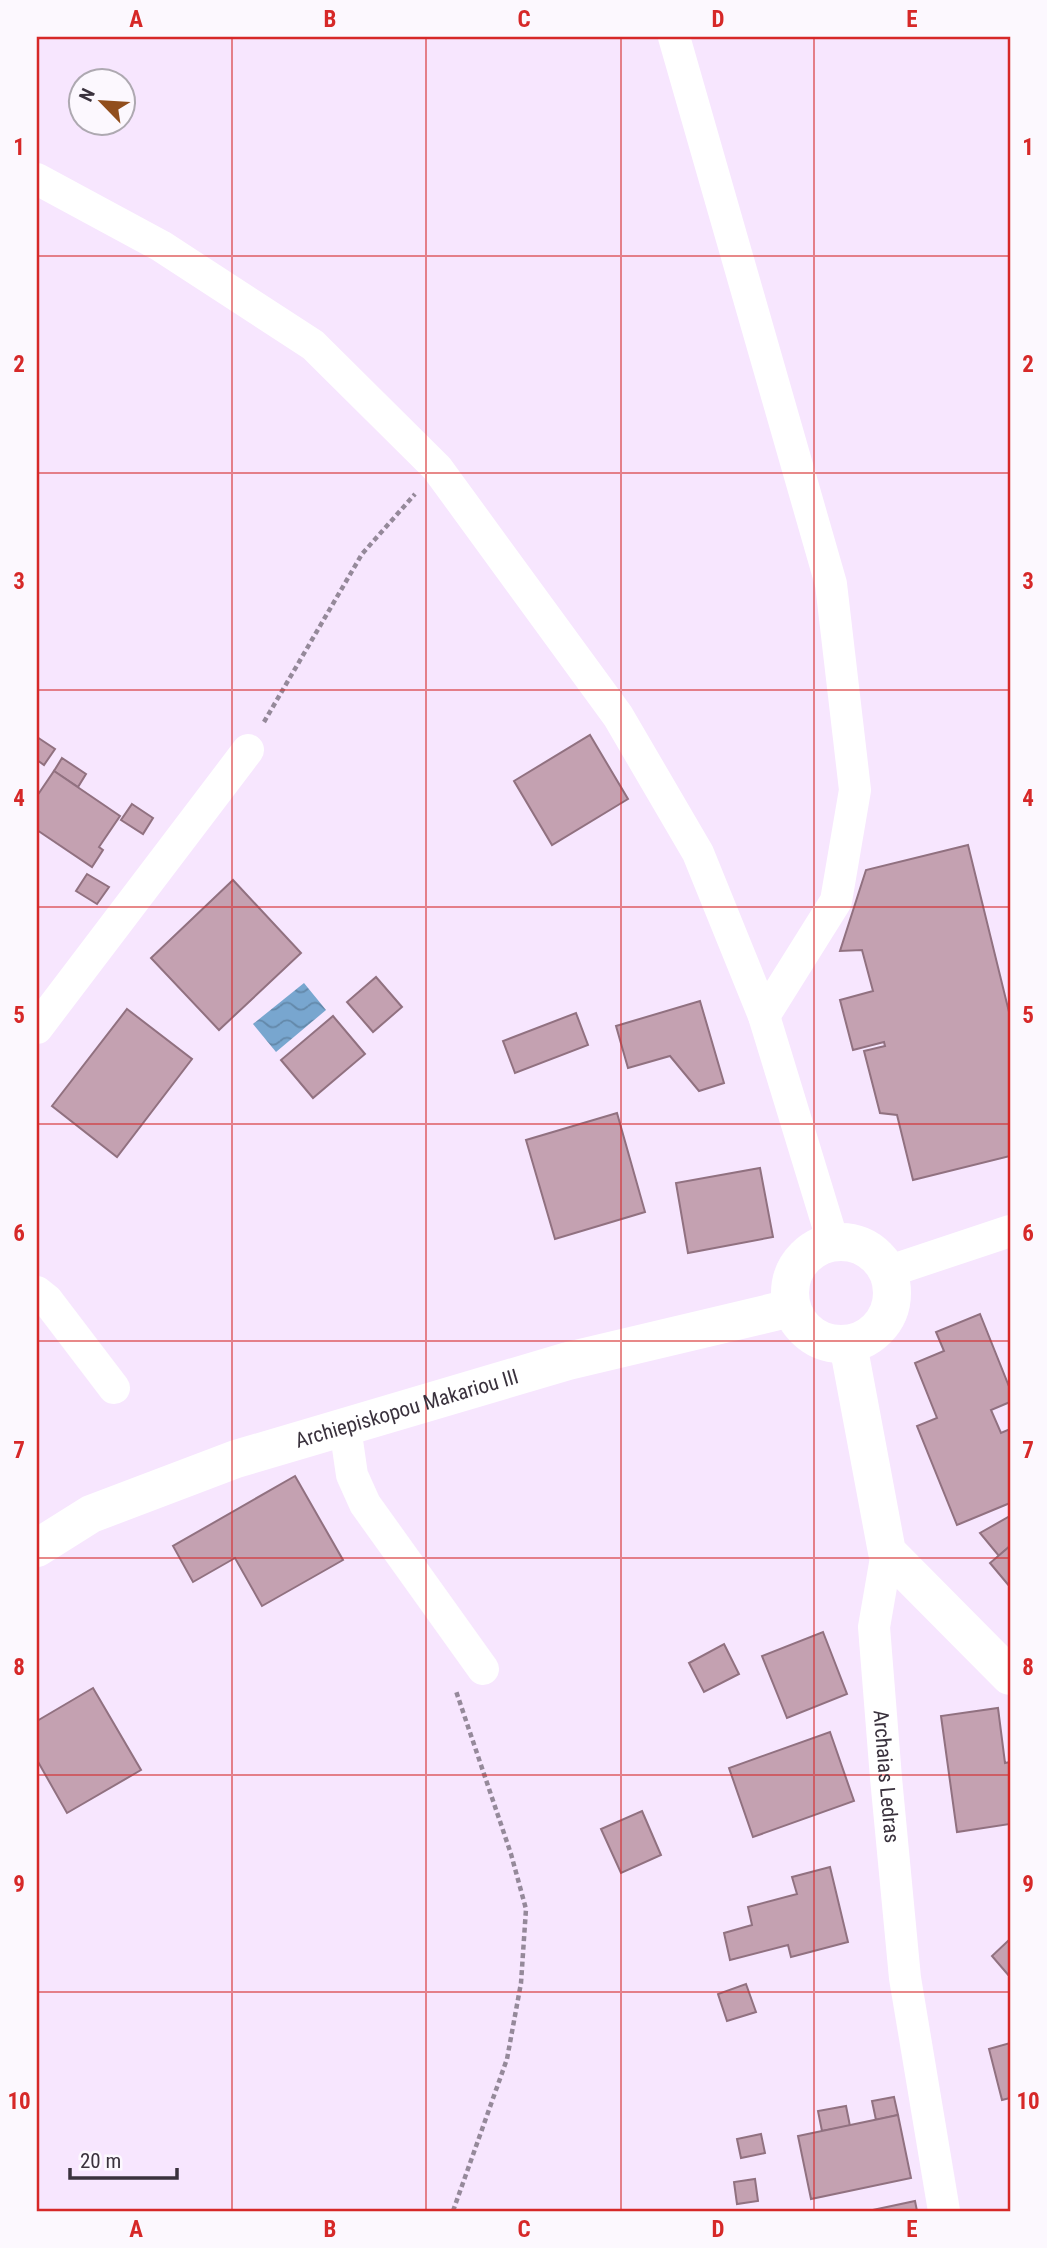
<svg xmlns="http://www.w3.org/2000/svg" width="1047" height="2248" font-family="'Roboto Condensed',sans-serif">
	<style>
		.water { fill: url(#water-waves) }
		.building { fill: #c4a1b1; stroke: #917180; stroke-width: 2 }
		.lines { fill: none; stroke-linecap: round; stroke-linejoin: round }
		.path { stroke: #95899a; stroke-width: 4.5; stroke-dasharray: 5 3.5; stroke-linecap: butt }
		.street { stroke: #fff; stroke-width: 32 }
		.secondary { stroke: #fff; stroke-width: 38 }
		.grid { fill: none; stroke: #d62828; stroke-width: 2; stroke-opacity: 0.55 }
		.labels { text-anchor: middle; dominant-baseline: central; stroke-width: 6; stroke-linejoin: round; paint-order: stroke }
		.street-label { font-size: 21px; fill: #3a323d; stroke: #fcf8fe }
		.neatline { fill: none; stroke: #d62828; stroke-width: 2.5 }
		.grid-label { font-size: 23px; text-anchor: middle; font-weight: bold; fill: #d62828 }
	</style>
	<defs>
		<pattern id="water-waves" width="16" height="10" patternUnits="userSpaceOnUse" patternTransform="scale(1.75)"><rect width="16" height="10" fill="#78a6cf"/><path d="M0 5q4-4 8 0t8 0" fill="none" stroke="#6388a9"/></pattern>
	</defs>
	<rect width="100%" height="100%" fill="#f7e6fe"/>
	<path class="water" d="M304,983L326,1010L276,1052L253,1024Z"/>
	<g class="building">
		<path d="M590,735L628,799L552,845L514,781Z"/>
		<path d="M37,737L55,749L44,765L37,760Z"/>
		<path d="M62,758L86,774L78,787L54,771Z"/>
		<path d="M54,771L120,816L99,847L103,850L92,867L37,830V796Z"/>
		<path d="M132,804L153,818L143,834L121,820Z"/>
		<path d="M968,845L1010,1016V1156L913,1180L897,1115L880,1113L864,1051L885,1046L884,1042L853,1050L840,1000L873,991L862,950L840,951L866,870Z"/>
		<path d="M87,874L109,887L97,904L76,891Z"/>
		<path d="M233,880L301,953L219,1030L151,958Z"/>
		<path d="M376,977L402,1007L373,1032L347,1002Z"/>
		<path d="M700,1001L724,1083L699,1091L670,1056L628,1068L616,1026Z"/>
		<path d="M127,1009L192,1059L117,1157L52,1106Z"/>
		<path d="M576,1013L588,1045L515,1073L503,1041Z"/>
		<path d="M333,1016L365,1054L313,1098L281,1060Z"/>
		<path d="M617,1113L645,1212L555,1239L526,1140Z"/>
		<path d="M760,1168L773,1237L688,1253L676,1183Z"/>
		<path d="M980,1314L1010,1389V1402L991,1410L1001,1433L1010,1429V1503L957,1525L917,1426L937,1418L915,1363L944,1351L936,1332Z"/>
		<path d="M295,1476L343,1560L262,1606L235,1558L193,1582L173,1546Z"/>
		<path d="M1010,1516V1546L999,1556L980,1533Z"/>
		<path d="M1010,1546V1587L990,1563Z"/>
		<path d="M823,1632L847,1694L787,1718L762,1656Z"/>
		<path d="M724,1644L739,1674L704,1692L689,1663Z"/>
		<path d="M93,1688L141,1770L67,1813L37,1760V1721Z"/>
		<path d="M998,1708L1005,1763L1010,1762V1824L957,1832L941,1716Z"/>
		<path d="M830,1732L854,1801L753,1837L729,1768Z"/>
		<path d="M642,1811L661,1855L621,1873L601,1829Z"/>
		<path d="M830,1867L848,1942L791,1957L788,1945L730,1960L724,1933L752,1925L748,1907L797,1894L792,1877Z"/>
		<path d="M1010,1939V1977L992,1956Z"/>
		<path d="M746,1984L756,2012L727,2021L718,1994Z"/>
		<path d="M1010,2043V2098L1002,2100L989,2049Z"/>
		<path d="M894,2097L898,2115L876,2120L872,2101Z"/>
		<path d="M846,2106L850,2126L822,2131L818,2111Z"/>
		<path d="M898,2115L911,2178L811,2199L798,2136Z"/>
		<path d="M761,2134L765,2153L741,2158L737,2139Z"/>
		<path d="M755,2179L758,2201L737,2204L734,2182Z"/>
		<path d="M915,2201L917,2211H868Z"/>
	</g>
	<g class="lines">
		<g class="path">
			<path d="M264,722L362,554L415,494"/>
			<path d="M453,2211L507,2059L521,1983L526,1909L511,1854L456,1691"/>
		</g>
		<g class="street">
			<path d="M674,37L831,584L855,790L836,901L764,1016"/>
			<path d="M37,179L161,246L313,345L437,468L618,716L698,853L764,1016L833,1242"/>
			<path d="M37,1028L248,750"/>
			<path d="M887,1272L1010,1231"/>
			<path d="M37,1292L47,1300L114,1388"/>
			<path d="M345,1427L352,1475L365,1504L483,1669"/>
			<path id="s1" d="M887,1552L874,1627L886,1778L905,1978L944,2211"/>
		</g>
		<g class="secondary">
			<circle cx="841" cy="1293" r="51"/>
			<path d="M848,1344L887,1552L1010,1676"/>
			<path id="s2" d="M37,1548L91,1514L236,1459L568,1361L791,1308"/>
		</g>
	</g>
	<path class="grid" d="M232,37V2211M426,37V2211M621,37V2211M814,37V2211M37,256H1010M37,473H1010M37,690H1010M37,907H1010M37,1124H1010M37,1341H1010M37,1558H1010M37,1775H1010M37,1992H1010"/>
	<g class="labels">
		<g class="street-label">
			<text stroke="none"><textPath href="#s2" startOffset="397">Archiepiskopou Makariou III</textPath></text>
			<text stroke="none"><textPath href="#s1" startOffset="226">Archaias Ledras</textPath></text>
		</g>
	</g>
	<rect width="1047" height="2248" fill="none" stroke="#fcf8fe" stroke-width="77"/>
	<g transform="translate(102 102) rotate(295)"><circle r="33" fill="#fcf8fe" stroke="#aea9b1" stroke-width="2"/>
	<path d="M0-5L12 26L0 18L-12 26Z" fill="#914e1d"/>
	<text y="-10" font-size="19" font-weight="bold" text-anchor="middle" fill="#3a323d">N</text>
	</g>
	<path d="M70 2168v10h107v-10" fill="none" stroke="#3a323d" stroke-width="3.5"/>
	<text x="80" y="2168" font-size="21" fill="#3a323d" stroke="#fcf8fe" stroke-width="5" paint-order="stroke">20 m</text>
	<rect x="38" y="38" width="971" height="2172" class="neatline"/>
	<g class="grid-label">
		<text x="136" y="27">A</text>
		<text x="330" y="27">B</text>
		<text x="524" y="27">C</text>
		<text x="718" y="27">D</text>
		<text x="912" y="27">E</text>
		<text x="19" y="155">1</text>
		<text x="1028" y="155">1</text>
		<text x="19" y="372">2</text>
		<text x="1028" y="372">2</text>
		<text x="19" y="589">3</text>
		<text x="1028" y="589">3</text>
		<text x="19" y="806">4</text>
		<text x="1028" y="806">4</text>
		<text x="19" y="1023">5</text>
		<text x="1028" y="1023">5</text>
		<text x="19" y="1241">6</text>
		<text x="1028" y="1241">6</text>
		<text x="19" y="1458">7</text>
		<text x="1028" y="1458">7</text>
		<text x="19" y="1675">8</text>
		<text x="1028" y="1675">8</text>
		<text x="19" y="1892">9</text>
		<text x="1028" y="1892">9</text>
		<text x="19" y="2109">10</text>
		<text x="1028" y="2109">10</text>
		<text x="136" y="2237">A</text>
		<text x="330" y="2237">B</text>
		<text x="524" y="2237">C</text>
		<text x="718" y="2237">D</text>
		<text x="912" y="2237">E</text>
	</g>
</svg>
